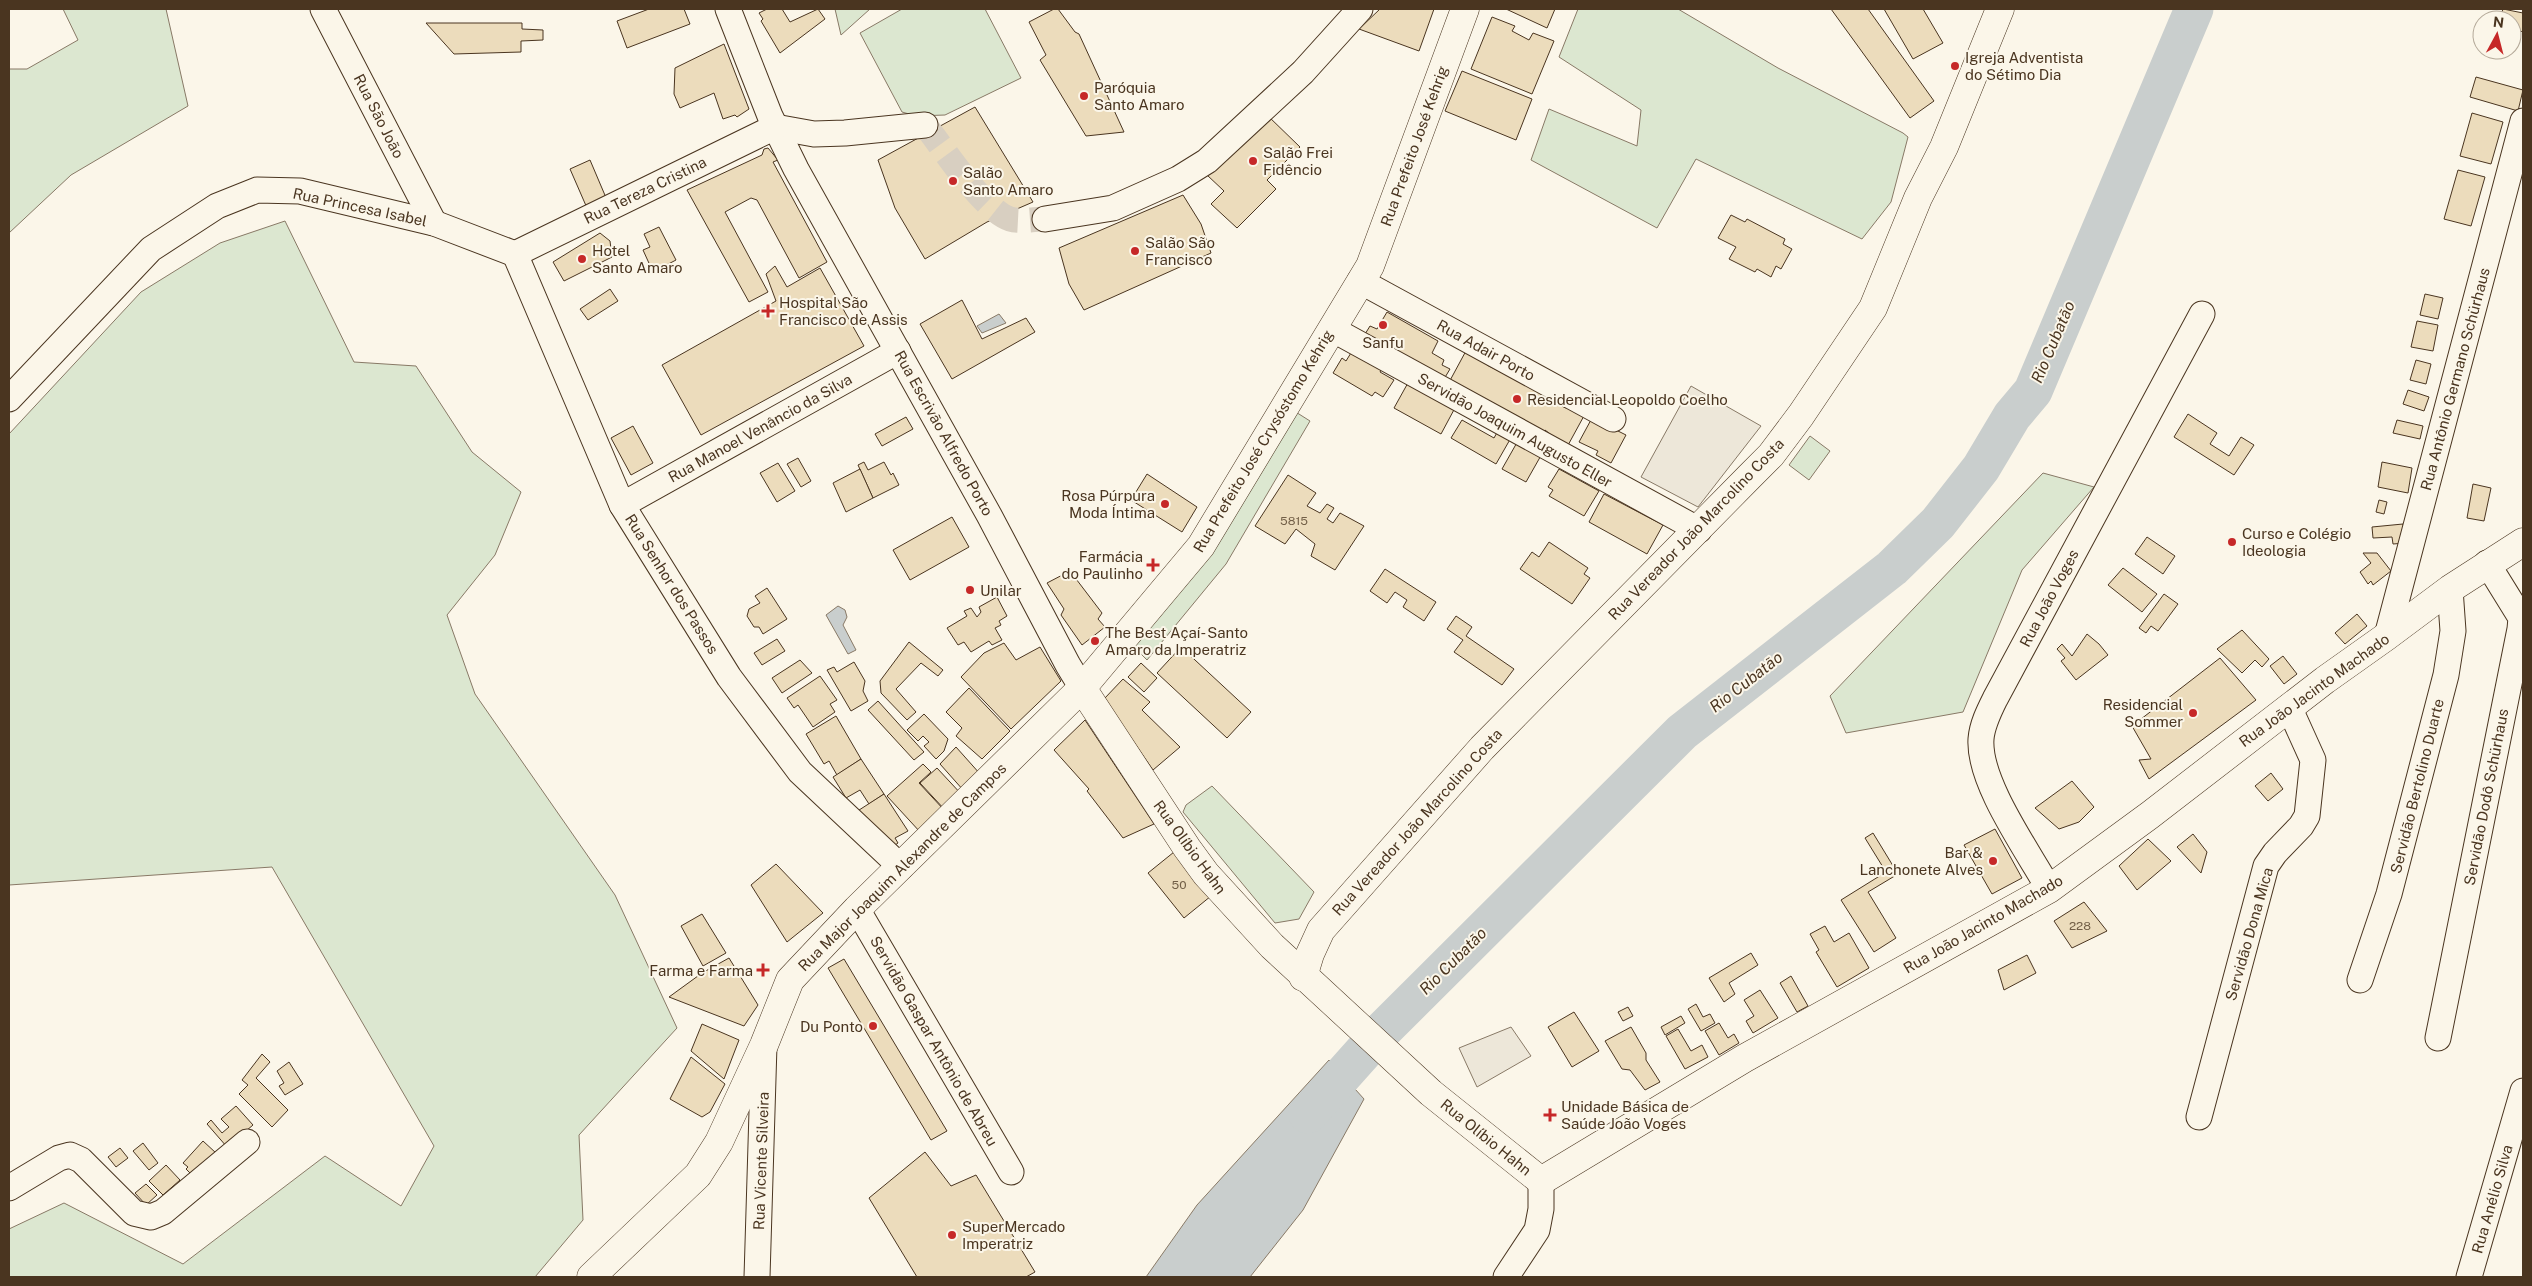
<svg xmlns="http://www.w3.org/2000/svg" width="2532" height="1286" font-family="'Public Sans',sans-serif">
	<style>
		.green { fill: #dce7d0; stroke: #887966 }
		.parking { fill: #ede7d9; stroke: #887966 }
		.water { fill: #c9cecd; stroke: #887966 }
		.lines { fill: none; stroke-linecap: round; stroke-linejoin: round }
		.river { stroke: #c9cecd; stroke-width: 39 }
		.building { fill: #ecdcbc; stroke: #4a3520 }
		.minor-tunnel { stroke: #d8cfc1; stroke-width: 25; stroke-dasharray: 25 12; stroke-linecap: butt }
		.minor-casing { stroke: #4a3520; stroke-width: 27 }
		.major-casing { stroke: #4a3520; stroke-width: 29 }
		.minor { stroke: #fbf6e9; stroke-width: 25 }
		.major { stroke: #fbf6e9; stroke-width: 28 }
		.poi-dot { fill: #c62828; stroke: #fbf6e9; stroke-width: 2 }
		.labels { text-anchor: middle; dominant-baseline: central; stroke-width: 4; stroke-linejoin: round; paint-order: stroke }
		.number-label { font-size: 12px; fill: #725f47 }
		.poi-label { font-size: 15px; fill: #4a3520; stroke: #fbf6e9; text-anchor: start }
		.street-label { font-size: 15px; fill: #4a3520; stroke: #fbf6e9 }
		.water-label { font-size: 16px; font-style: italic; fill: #4a3520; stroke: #fbf6e9 }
	</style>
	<rect width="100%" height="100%" fill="#fbf6e9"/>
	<g class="green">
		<path d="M63,9H166L188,106L71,175L9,233V69H27L78,40Z"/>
		<path d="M835,9H870L841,35Z"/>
		<path d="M902,9H985L1021,78L945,115L916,116L902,112L860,33Z"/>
		<path d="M1578,9H1678L1778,68L1903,133L1908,137L1891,202L1862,239L1696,159L1657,228L1531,160L1549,109L1637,146L1641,110L1559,57Z"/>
		<path d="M285,221L354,362L416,366L472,452L521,492L495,555L447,615L475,694L615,895L677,1028L579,1135L583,1220L535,1277H9V1229L64,1203L183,1264L325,1156L401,1206L434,1146L272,867L9,885V434L141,292L220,243Z"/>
		<path d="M1291,409L1310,421L1226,564L1147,660L1130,643Z"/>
		<path d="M1810,436L1830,451L1809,480L1789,465Z"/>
		<path d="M2043,473L2094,487L2022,570L1963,712L1846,733L1830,696Z"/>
		<path d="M1212,786L1314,892L1299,919L1275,923L1183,812L1186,805Z"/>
	</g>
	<g class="parking">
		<path d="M1691,386L1761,426L1698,507L1641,477Z"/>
		<path d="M1511,1027L1531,1056L1477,1087L1459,1048Z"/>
	</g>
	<g class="water">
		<path d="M999,314L1006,323L982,333L977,326Z"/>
		<path d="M838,606L845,610L847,617L843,625L856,650L848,654L826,615Z"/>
		<path d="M1329,1060L1364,1099L1303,1210L1250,1277H1146L1197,1205Z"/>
	</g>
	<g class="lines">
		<path class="river" d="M1308,1114L1383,1030L1682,732L1892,568L1938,523L1981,468L2012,416L2033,391L2194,9"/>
	</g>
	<g class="building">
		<path d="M649,9H684L690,24L627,48L617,21Z"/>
		<path d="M767,9H782L790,22L818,9L825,19L780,53L761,21L763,19L759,13Z"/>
		<path d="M1054,9H1058L1075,32L1079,34L1124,132L1086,136L1040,60L1046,55L1029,22Z"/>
		<path d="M1380,9H1434L1419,51L1359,29Z"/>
		<path d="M1506,9H1555L1547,28Z"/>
		<path d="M1831,9H1868L1934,101L1910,118Z"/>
		<path d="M1884,9H1923L1943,43L1913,59Z"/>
		<path d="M2503,9L2523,13V32L2512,28V20H2499Z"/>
		<path d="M1492,17L1515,26L1512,31L1529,40L1533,33L1554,41L1532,94L1471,69Z"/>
		<path d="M426,23H522V29L543,30V40L521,41V52L454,54Z"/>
		<path d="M724,44L749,109L737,117L735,115L723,119L714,93L680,108L674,94L675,68Z"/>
		<path d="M1462,71L1532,99L1516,140L1445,111Z"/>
		<path d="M2476,77L2523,90L2518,111L2470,97Z"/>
		<path d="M975,107L1033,202L987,222L925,259L895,208L878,160Z"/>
		<path d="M2472,113L2503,122L2491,164L2460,156Z"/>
		<path d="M1267,115L1300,147L1267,180L1276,189L1237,228L1211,204L1224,191L1207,175Z"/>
		<path d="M768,148L778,160L773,162L827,262L799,278L757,200L751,198L725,212L768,292L749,302L687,190L762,155L764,149Z"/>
		<path d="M590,160L607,200L587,208L570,169Z"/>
		<path d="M2458,170L2485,177L2471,226L2444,219Z"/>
		<path d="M1183,195L1201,224L1211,253L1084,310L1069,284L1059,248Z"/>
		<path d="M1731,215L1745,222L1747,219L1785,239L1783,244L1792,249L1781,269L1776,266L1771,277L1757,269L1755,272L1729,259L1736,247L1718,238Z"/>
		<path d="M659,227L676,260L653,272L643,250L650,247L644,234Z"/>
		<path d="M600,233L610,241L612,257L564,281L553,262Z"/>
		<path d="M775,266L787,287L820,268L864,346L701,435L662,365L776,301L766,274Z"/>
		<path d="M610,289L618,301L588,320L580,309Z"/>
		<path d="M2425,294L2443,298L2438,319L2420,315Z"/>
		<path d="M962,300L982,339L1026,318L1035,332L952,379L920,324Z"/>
		<path d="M1387,312L1438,341L1432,353L1444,360L1442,365L1450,369L1441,384L1362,339L1370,326L1377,329Z"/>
		<path d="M2417,321L2438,325L2433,351L2411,347Z"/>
		<path d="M1354,348L1384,365L1380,372L1394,380L1383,397L1375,392L1372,396L1333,373L1342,358L1346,361Z"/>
		<path d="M1467,349L1489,360L1487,365L1503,373L1505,370L1563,400L1560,405L1566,408L1568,405L1585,414L1567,447L1548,437L1550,434L1545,430L1542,437L1447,386Z"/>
		<path d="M2416,360L2431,364L2426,384L2410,380Z"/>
		<path d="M1409,381L1456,406L1441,434L1394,408Z"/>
		<path d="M2408,390L2429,397L2424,411L2403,404Z"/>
		<path d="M2188,414L2217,433L2210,444L2229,456L2241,437L2254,445L2234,475L2174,437Z"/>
		<path d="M906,417L913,429L882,446L875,434Z"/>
		<path d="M1592,418L1626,435L1611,463L1596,455L1598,451L1579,442Z"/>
		<path d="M1462,420L1494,438L1499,429L1512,436L1496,464L1451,438Z"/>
		<path d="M2397,420L2423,426L2420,439L2393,433Z"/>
		<path d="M633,426L653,463L631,475L611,438Z"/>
		<path d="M1519,439L1543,452L1526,482L1502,469Z"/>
		<path d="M798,458L811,481L801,487L787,464Z"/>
		<path d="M864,462L868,470L884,462L891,475L893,473L899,485L873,498L858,465Z"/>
		<path d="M2382,462L2412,468L2408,493L2378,487Z"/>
		<path d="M778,463L795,491L777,502L760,473Z"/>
		<path d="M860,469L873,498L846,512L833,483Z"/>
		<path d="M1559,469L1599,491L1584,516L1549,496L1553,490L1548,487Z"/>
		<path d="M1147,474L1197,507L1182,532L1131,500Z"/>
		<path d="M1288,475L1316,493L1307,506L1320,513L1327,504L1334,508L1327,519L1333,523L1340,513L1364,526L1335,570L1311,556L1315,544L1296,529L1285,544L1255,526Z"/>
		<path d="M2473,484L2491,488L2484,521L2467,518Z"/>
		<path d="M1604,494L1663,525L1647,554L1589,522Z"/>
		<path d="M2379,500L2387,502L2384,514L2376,512Z"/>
		<path d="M952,517L969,547L910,580L893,550Z"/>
		<path d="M2403,524L2406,543L2393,544L2392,537L2373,538L2372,527Z"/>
		<path d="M2147,537L2175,556L2163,574L2135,554Z"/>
		<path d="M1549,542L1588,568L1584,574L1590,578L1572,604L1520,569L1532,552L1539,557Z"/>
		<path d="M2363,553H2377L2391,571L2373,585L2371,581L2368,584L2360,572L2371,563Z"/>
		<path d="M2123,568L2157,594L2142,612L2108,585Z"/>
		<path d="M1385,569L1436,602L1424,621L1403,607L1407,600L1395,592L1387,603L1370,591Z"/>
		<path d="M1070,571L1102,613L1098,619L1105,627L1082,645L1061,615L1064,609L1047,583Z"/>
		<path d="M767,588L787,619L763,634L759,627H754L747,616L749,609L760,603L755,596Z"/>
		<path d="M2164,594L2178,604L2158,631L2151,626L2146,633L2139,628Z"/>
		<path d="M997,597L1007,616L999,621L1001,625L995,628L1002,640L992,645L989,641L971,652L964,642L958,645L947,628L967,616L964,611L971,608L977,617L981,612L979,607Z"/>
		<path d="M2357,614L2367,626L2345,644L2335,633Z"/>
		<path d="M1456,616L1472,627L1466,636L1514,669L1502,685L1454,652L1463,640L1447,629Z"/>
		<path d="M2242,630L2269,659L2262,667L2255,660L2242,673L2217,649Z"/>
		<path d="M2087,634L2099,644L2108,655L2076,680L2061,661L2065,658L2057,649L2062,644L2072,656Z"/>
		<path d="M777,639L785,651L762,665L754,653Z"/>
		<path d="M909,642L943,670L938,676L921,663L896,689L916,712L907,720L881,693L880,681Z"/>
		<path d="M1004,643L1016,660L1040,647L1061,681L1011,729L961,677L984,653Z"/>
		<path d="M1181,647L1251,712L1227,738L1157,673Z"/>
		<path d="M2283,656L2297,674L2284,684L2270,666Z"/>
		<path d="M2220,658L2256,700L2149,779L2139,760L2151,759L2132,726Z"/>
		<path d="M800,660L812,673L782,693L772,678Z"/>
		<path d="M854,662L865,681L863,691L868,701L851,711L827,670L834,667L837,672Z"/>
		<path d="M1141,663L1157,678L1144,692L1128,677Z"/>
		<path d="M820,676L837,700L830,704L835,712L813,727L798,705L794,708L787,698Z"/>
		<path d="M1123,679L1150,702L1142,710L1180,747L1153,770L1104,699Z"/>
		<path d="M969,688L1010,731L982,759L956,736L962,728L946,712Z"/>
		<path d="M878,701L924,752L914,760L868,710Z"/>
		<path d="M924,714L948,739L944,751L936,759L924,746L929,742L923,736L918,741L907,730Z"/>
		<path d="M836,716L861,759L837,775L829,761L824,764L806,734Z"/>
		<path d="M1085,720L1154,824L1123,838L1087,791L1089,789L1054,750Z"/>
		<path d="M956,747L981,775L964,791L940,764Z"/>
		<path d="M861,759L884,794L869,804L860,790L846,798L833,777Z"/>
		<path d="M923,764L931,772L919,783L945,811L921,833L887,796Z"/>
		<path d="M937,768L963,796L946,811L920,783Z"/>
		<path d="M2271,773L2283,789L2268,801L2255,786Z"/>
		<path d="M2072,781L2094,807L2079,822L2059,829L2035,808Z"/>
		<path d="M884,794L908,831L895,838L898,843L888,850L856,812Z"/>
		<path d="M1995,829L2022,878L1992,894L1964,845Z"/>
		<path d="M1873,833L1898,874L1868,892L1896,938L1874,952L1841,900L1886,872L1865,838Z"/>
		<path d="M2193,834L2207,852L2201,873L2177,847Z"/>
		<path d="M2148,839L2171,861L2137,890L2119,866Z"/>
		<path d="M1174,852L1211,896L1184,918L1148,873Z"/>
		<path d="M776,864L823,913L787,942L751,885Z"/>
		<path d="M2084,902L2107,931L2072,948L2054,921Z"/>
		<path d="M702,914L726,953L703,966L681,926Z"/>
		<path d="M1825,926L1834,942L1849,933L1869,968L1837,987L1816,952L1819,950L1810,934Z"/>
		<path d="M1751,953L1758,965L1729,983L1735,994L1724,1002L1709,978Z"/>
		<path d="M2027,955L2036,973L2004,990L1998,970Z"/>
		<path d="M729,958L758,1005L744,1026L669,997L702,973Z"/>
		<path d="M844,959L947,1131L931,1140L828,968Z"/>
		<path d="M1791,976L1808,1006L1797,1012L1780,983Z"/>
		<path d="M1760,990L1778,1018L1753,1033L1746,1021L1754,1016L1744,1000Z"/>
		<path d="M1696,1004L1703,1017L1710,1014L1715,1023L1701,1031L1688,1009Z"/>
		<path d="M1628,1007L1633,1016L1623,1021L1618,1012Z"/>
		<path d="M1574,1012L1599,1051L1572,1067L1548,1027Z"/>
		<path d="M1681,1016L1685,1023L1665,1035L1661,1027Z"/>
		<path d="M1719,1023L1728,1038L1734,1034L1739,1043L1719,1055L1705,1031Z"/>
		<path d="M702,1024L739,1040L724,1079L691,1051Z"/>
		<path d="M1631,1027L1646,1053V1060L1660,1082L1645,1090L1630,1070L1622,1069L1605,1041Z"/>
		<path d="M1678,1029L1691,1051L1702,1045L1708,1057L1685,1069L1666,1036Z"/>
		<path d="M262,1054L270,1062L256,1078L288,1110L272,1127L239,1094L248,1085L242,1080Z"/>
		<path d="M691,1057L725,1084L710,1112L702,1117L670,1099Z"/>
		<path d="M289,1062L303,1084L285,1095L279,1086L284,1083L277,1071Z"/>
		<path d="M236,1106L253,1125L227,1147L207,1124L211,1120L222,1133L229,1127L221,1119Z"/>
		<path d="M203,1141L216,1153L191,1180L187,1176L190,1173L186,1169L188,1167L183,1163Z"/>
		<path d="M143,1143L158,1163L149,1170L133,1151Z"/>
		<path d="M120,1148L128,1158L116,1167L108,1157Z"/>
		<path d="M925,1152L951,1186L976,1175L1035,1272L1026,1277H917L869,1198Z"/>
		<path d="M166,1165L180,1180L163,1195L149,1181Z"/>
		<path d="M146,1184L157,1195L146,1205L135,1193Z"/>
	</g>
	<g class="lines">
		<path class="minor-tunnel" d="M925,125C944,149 982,209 1010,219C1020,222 1035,219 1045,219"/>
		<defs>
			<g id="minor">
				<path d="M323,9L434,223"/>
				<path d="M728,9L770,116L796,169L989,515L1068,665L1082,688"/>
				<path d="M775,127L814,134L845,133L925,125"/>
				<path d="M1045,219L1113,208L1178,179L1207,161L1303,72L1360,9"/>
				<path d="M515,254L622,505L729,677L800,772L901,867"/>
				<path d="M515,254L775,127"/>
				<path d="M1360,281L1613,419"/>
				<path d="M1332,329L1699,530"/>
				<path d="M9,399L151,249L217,206L257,190L300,191L434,223L515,254"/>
				<path d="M622,505L898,351"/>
				<path d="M2387,636L2523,121"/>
				<path d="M2049,889C2028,851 1978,782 1981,739C1982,725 1989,711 1995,699L2202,314"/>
				<path d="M857,909L1011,1172"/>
				<path d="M2360,980L2389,894L2446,675L2453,631L2450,589"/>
				<path d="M2438,1038L2520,629L2521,618L2487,563"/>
				<path d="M2199,1117L2266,866L2275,853L2301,826L2307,816L2313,760L2289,707"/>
				<path d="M9,1188L59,1158L70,1155L81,1160L134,1213L151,1217L163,1212L247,1142"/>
				<path d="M757,1277L764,1045"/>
				<path d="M1506,1277L1537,1230L1541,1209V1181"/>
				<path d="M2469,1277L2523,1091"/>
			</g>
			<g id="major">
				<path d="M1082,688L1187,848L1206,874L1272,946L1431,1093L1541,1181L1745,1058L2049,889L2150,815L2325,680L2387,636L2450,589L2523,542"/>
				<path d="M1303,977L1310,954L1321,930L1482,748L1750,476L1771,455L1801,415L1873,308L1918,198L1944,147L2000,9"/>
				<path d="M591,1277L698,1175L719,1142L764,1045L790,980L857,909L1082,688L1201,546L1370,266L1465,9"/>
			</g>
		</defs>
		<use href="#minor" class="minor-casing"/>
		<use href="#major" class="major-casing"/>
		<use href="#minor" class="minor"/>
		<use href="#major" class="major"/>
	</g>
	<g class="poi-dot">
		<circle cx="1955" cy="66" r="5"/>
		<circle cx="1084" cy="96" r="5"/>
		<circle cx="1253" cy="161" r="5"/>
		<circle cx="953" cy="181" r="5"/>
		<circle cx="1135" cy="251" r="5"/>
		<circle cx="582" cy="259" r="5"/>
		<path d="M765.5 303.5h5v5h5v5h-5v5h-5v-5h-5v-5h5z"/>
		<circle cx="1383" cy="325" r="5"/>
		<circle cx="1517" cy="399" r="5"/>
		<circle cx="1165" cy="504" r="5"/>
		<circle cx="2232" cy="542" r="5"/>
		<path d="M1150.5 557.5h5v5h5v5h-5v5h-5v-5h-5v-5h5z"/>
		<circle cx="970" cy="590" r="5"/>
		<circle cx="1095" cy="641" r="5"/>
		<circle cx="2193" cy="713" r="5"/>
		<circle cx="1993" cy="861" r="5"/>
		<path d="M760.5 962.5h5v5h5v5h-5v5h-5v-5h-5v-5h5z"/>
		<circle cx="873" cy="1026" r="5"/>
		<path d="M1547.5 1107.5h5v5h5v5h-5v5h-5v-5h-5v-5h5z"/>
		<circle cx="952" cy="1235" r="5"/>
	</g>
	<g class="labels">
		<g class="number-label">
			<text x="1294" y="521">5815</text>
			<text x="1179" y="885">50</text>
			<text x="2080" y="926">228</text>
		</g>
		<g class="poi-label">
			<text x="1965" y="57">Igreja Adventista<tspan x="1965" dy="17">do Sétimo Dia</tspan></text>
			<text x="1094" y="87">Paróquia<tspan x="1094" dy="17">Santo Amaro</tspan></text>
			<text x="1263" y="152">Salão Frei<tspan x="1263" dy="17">Fidêncio</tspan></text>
			<text x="963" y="172">Salão<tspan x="963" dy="17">Santo Amaro</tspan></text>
			<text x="1145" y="242">Salão São<tspan x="1145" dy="17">Francisco</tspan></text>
			<text x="592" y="250">Hotel<tspan x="592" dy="17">Santo Amaro</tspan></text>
			<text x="779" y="302">Hospital São<tspan x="779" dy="17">Francisco de Assis</tspan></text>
			<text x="1383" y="342" text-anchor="middle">Sanfu</text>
			<text x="1527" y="399">Residencial Leopoldo Coelho</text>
			<text x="1155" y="495" text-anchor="end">Rosa Púrpura<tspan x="1155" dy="17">Moda Íntima</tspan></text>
			<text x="2242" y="533">Curso e Colégio<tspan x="2242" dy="17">Ideologia</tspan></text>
			<text x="1143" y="556" text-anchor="end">Farmácia<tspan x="1143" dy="17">do Paulinho</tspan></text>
			<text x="980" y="590">Unilar</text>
			<text x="1105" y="632">The Best Açaí- Santo<tspan x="1105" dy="17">Amaro da Imperatriz</tspan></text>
			<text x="2183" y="704" text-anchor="end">Residencial<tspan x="2183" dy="17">Sommer</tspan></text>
			<text x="1983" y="852" text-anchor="end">Bar &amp;<tspan x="1983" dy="17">Lanchonete Alves</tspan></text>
			<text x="753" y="970" text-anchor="end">Farma e Farma</text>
			<text x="863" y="1026" text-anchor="end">Du Ponto</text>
			<text x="1561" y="1106">Unidade Básica de<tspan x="1561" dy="17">Saúde João Voges</tspan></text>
			<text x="962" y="1226">SuperMercado<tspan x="962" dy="17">Imperatriz</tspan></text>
		</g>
		<g class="street-label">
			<text transform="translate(379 116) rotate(63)">Rua São João</text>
			<text transform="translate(1414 146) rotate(-70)">Rua Prefeito José Kehrig</text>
			<text transform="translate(645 190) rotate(-26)">Rua Tereza Cristina</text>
			<text transform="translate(360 207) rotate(12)">Rua Princesa Isabel</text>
			<text transform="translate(1486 350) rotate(29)">Rua Adair Porto</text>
			<text transform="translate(2455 379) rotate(-75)">Rua Antônio Germano Schürhaus</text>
			<text transform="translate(760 428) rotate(-29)">Rua Manoel Venâncio da Silva</text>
			<text transform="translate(1515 430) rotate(29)">Servidão Joaquim Augusto Eller</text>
			<text transform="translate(944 433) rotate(61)">Rua Escrivão Alfredo Porto</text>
			<text transform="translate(1263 441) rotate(-59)">Rua Prefeito José Crysóstomo Kehrig</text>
			<text transform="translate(1696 529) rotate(-46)">Rua Vereador João Marcolino Costa</text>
			<text transform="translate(672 584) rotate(58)">Rua Senhor dos Passos</text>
			<text transform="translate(2049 598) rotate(-62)">Rua João Voges</text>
			<text transform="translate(2314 690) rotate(-36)">Rua João Jacinto Machado</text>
			<text transform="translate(2417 786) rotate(-76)">Servidão Bertolino Duarte</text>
			<text transform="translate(2486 797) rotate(-79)">Servidão Dodô Schürhaus</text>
			<text transform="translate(1417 822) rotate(-48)">Rua Vereador João Marcolino Costa</text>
			<text transform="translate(1190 847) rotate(54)">Rua Olíbio Hahn</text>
			<text transform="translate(902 867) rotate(-45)">Rua Major Joaquim Alexandre de Campos</text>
			<text transform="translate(1983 924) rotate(-30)">Rua João Jacinto Machado</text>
			<text transform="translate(2249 934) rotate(-74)">Servidão Dona Mica</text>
			<text transform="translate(934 1041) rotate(60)">Servidão Gaspar Antônio de Abreu</text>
			<text transform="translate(1486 1137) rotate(39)">Rua Olíbio Hahn</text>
			<text transform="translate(761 1161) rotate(-88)">Rua Vicente Silveira</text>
			<text transform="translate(2492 1199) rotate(-74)">Rua Anélio Silva</text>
		</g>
		<g class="water-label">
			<text transform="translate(2053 342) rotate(-67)">Rio Cubatão</text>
			<text transform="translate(1746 682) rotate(-38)">Rio Cubatão</text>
			<text transform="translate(1453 961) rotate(-45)">Rio Cubatão</text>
		</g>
	</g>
	<rect width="2532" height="1286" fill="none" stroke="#4a3520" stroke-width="20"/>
	<g transform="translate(2497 35) rotate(7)"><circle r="24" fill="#fbf6e9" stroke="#b4a999"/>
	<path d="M0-4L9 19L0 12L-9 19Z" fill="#c62828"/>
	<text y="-8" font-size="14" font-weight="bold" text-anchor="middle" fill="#4a3520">N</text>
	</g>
</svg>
